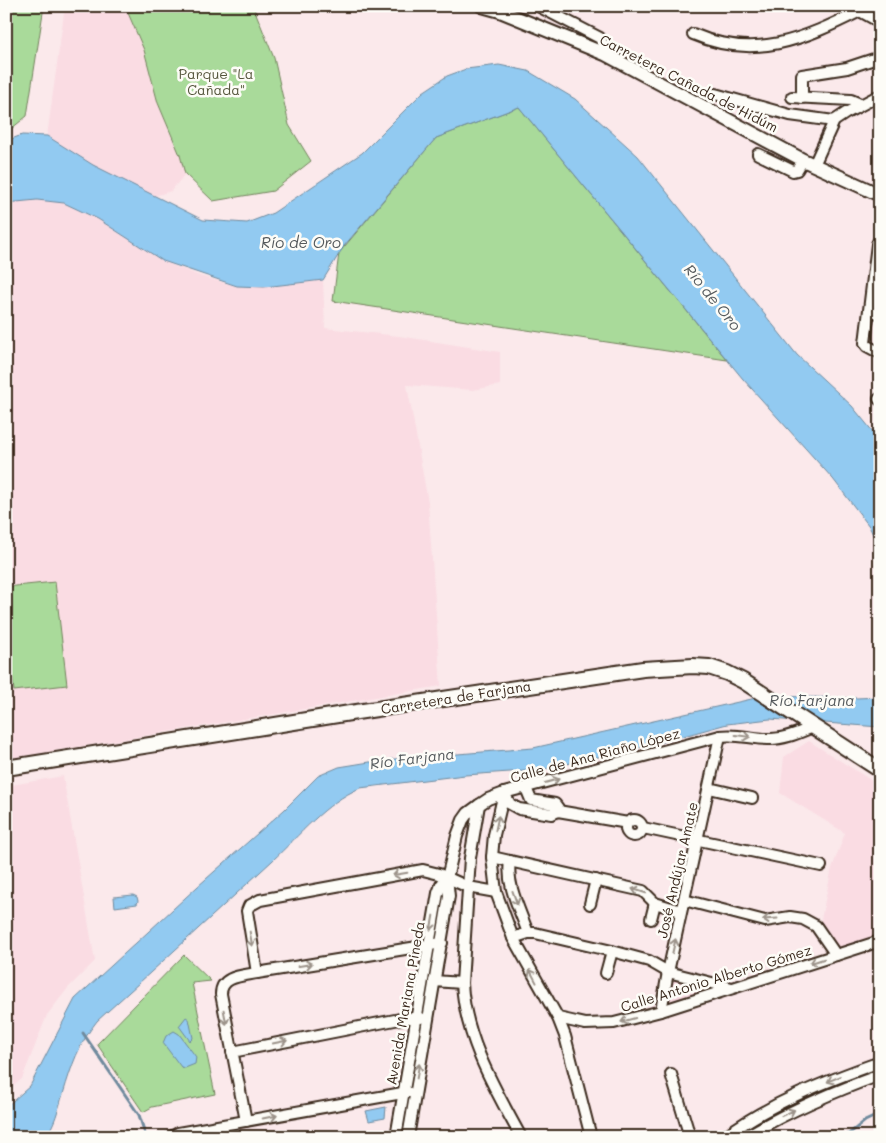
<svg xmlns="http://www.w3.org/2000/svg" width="886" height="1143" font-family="Mali,sans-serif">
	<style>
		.built { fill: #fadce3 }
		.green { fill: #a9da9a; stroke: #72825c }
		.water { fill: #92caf1; stroke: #6f8a9d }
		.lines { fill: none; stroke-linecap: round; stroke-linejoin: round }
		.stream { stroke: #6f8a9d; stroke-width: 3 }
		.minor-casing { stroke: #3b2a1e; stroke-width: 14 }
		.tertiary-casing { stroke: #3b2a1e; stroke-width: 16 }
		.secondary-casing { stroke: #3b2a1e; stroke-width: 18 }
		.minor { stroke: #fdfcf7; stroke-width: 10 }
		.tertiary { stroke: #fdfcf7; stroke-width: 12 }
		.secondary { stroke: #fdfcf7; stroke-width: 14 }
		.oneway { stroke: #9c938a }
		.labels { text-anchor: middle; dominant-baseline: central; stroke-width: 5; stroke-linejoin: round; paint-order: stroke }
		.park-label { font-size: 14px; fill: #56563d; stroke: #fdfcf7 }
		.street-label { font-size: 14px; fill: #3b2a1e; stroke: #fdfcf7 }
		.water-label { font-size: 15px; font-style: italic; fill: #555a5d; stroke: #fdfcf7 }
	</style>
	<rect width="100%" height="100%" fill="#fbe9eb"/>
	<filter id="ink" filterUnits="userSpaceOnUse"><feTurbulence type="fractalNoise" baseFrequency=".02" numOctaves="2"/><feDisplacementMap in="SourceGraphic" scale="10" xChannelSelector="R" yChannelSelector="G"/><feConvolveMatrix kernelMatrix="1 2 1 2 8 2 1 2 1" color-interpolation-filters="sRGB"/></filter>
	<g filter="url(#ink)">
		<g class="built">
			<path d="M65,6H125L129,13L144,50L158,103L180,155L185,174L171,191L145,199L47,136Z"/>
			<path d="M37,200L64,203L98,219L163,261L200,276L237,286L264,287L323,280L325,328L399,336L500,352V385L473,390L407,385L428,502L441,686L6,759V203Z"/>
			<path d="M809,741L880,786V935L833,950L820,924L832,868L845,833L780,793L784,757Z"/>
			<path d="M63,776L95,961L68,988L47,1015L22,1079L6,1091V786Z"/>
			<path d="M670,979L721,991L663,1007Z"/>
		</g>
		<g class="green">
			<path d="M6,6H44L27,116L6,133Z"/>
			<path d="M125,6H253L274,58L289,125L311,161L273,191L213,201L185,174L180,155L158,103L144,50Z"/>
			<path d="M519,107L727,360L333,301L339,253L436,138Z"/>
			<path d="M55,582L67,685L14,691L6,620V587Z"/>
			<path d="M184,955L211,981L192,983L215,1094L152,1107L143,1112L97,1044Z"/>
		</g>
		<g class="water">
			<path d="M499,65L528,71L575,99L638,156L797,355L852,406L874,433L880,443V550L869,526L833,479L743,379L519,107L436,138L344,246L323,280L264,287L237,286L163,261L98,219L64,203L37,200L6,203V141L22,135L47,136L93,165L203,220L247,223L273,213L362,153L423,92L447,76L466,69Z"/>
			<path d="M765,696L856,698L880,697V727L770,719L727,724L651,745L540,770L465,775L360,788C325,803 300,835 272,861C214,914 156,968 97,1021C78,1045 72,1065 63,1094C58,1109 55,1125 45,1137H6V1107L30,1086L75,999L197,887L284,810L318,776L339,767L382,760L533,748Z"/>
			<path d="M133,895L137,897L138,901L137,904L115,907L114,897Z"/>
			<path d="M186,1017L189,1019L193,1038L190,1041L179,1026Z"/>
			<path d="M174,1031L179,1034L196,1057L195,1064L185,1068L181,1067L163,1043L166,1036Z"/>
			<path d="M386,1107L385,1118L369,1121L366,1111Z"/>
		</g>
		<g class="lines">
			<g class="stream">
				<path d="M83,1033L139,1115L146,1137"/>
				<path d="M845,1137L865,1121L880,1114"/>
			</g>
			<defs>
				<g id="minor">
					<path d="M538,6L600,38L605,49V54"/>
					<path d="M856,6L860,11L880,22"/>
					<path d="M693,34C755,61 804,39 860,11"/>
					<path d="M715,94L790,115L834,121"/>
					<path d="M792,97L851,100L858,103L859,106"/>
					<path d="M802,98V75L847,68L880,57"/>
					<path d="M758,154L793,171L797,170L803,160"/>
					<path d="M814,165L834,121L846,113L880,95"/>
					<path d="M880,240L877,244L865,343L867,346L880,353"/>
					<path d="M870,309L880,314"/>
					<path d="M879,399L880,400"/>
					<path d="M709,788L752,798"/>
					<path d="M504,793L494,835L492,857L496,892L513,938L558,1018L565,1036L591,1137"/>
					<path d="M504,793L510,804L519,809L552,814L558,811V808L555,804L531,800L526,788"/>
					<path d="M479,805L470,858L462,983C465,1039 495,1089 521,1137"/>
					<path d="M558,811L628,823"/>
					<circle cx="634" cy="828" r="8"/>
					<path d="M643,828L821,866"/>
					<path d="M492,857L643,891L655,903L681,911"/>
					<path d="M510,861C506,885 520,910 528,933"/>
					<path d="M684,900L765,921L790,917L803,919L816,926L836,955"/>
					<path d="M590,904L596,880"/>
					<path d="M651,919L655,903"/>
					<path d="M513,938L528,933H535L612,951L649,961L668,972L732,988"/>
					<path d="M257,973L247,911L249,906L260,900L423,870L439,874L468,887L496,892"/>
					<path d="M606,973L612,951"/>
					<path d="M434,981L462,983"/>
					<path d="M661,1011L668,972L720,736"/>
					<path d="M558,1018L585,1024L614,1023L661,1011L880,941"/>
					<path d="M232,1052L405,1018H421"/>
					<path d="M671,1074L690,1137"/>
					<path d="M246,1121L221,994C221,976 242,976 257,973L442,943"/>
					<path d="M171,1137L178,1133L408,1092"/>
					<path d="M396,1137L438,893L441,885L447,878"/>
					<path d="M408,1137L449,896L447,878L457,836L463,820L468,813L479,805L488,799L504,793L720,736C739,733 753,740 771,739C786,739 800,732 813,727"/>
					<path d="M724,1137C770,1103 826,1081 880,1062"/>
					<path d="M745,1137C788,1111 833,1092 880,1075"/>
				</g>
				<path id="tertiary" d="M482,6L500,11L605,54L803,160L880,195"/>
				<path id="secondary" d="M6,768L350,713L643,669L693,666L709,667L727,673L743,681L880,770"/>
			</defs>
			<use href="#minor" class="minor-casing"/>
			<use href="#tertiary" class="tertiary-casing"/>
			<use href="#secondary" class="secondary-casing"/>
			<use href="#minor" class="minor"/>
			<use href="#tertiary" class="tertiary"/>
			<use href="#secondary" class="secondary"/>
		</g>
		<defs><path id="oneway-shaft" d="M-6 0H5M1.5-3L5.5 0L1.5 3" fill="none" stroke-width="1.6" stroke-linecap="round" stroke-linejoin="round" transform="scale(1.25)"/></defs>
		<g class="oneway">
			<use href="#oneway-shaft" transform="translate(743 736) rotate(8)"/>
			<use href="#oneway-shaft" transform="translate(552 781) rotate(-15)"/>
			<use href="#oneway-shaft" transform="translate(497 823) rotate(-78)"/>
			<use href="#oneway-shaft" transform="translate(400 874) rotate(170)"/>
			<use href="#oneway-shaft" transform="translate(639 891) rotate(-162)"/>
			<use href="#oneway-shaft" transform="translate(515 898) rotate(70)"/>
			<use href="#oneway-shaft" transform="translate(770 919) rotate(176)"/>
			<use href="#oneway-shaft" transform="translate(432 923) rotate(100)"/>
			<use href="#oneway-shaft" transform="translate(251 939) rotate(80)"/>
			<use href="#oneway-shaft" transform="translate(674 946) rotate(-77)"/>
			<use href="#oneway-shaft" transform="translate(817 961) rotate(162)"/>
			<use href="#oneway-shaft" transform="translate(305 965) rotate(-10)"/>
			<use href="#oneway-shaft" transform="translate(533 976) rotate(-118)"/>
			<use href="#oneway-shaft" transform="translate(225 1017) rotate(79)"/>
			<use href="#oneway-shaft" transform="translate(628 1020) rotate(165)"/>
			<use href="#oneway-shaft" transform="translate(280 1042) rotate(-11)"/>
			<use href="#oneway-shaft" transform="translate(418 1071) rotate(-80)"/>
			<use href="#oneway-shaft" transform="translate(834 1079) rotate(157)"/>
			<use href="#oneway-shaft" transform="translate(788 1113) rotate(-25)"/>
			<use href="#oneway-shaft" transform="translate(270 1117) rotate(-11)"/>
		</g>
	</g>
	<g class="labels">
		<g class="park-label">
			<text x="216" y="73">Parque "La<tspan x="216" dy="16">Cañada"</tspan></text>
		</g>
		<g class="street-label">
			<text transform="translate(689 83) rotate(27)">Carretera Cañada de Hidúm</text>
			<text transform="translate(456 697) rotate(-9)">Carretera de Farjana</text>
			<text transform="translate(595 755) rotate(-15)">Calle de Ana Riaño López</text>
			<text transform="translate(677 870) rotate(-77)">José Andújar Amate</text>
			<text transform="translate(716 978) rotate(-17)">Calle Antonio Alberto Gómez</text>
			<text transform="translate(405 1003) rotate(-80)">Avenida Mariana Pineda</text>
		</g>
		<g class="water-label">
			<text x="301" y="242">Río de Oro</text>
			<text transform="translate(713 297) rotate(51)">Río de Oro</text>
			<text x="812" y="700">Río Farjana</text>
			<text transform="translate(412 758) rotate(-7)">Río Farjana</text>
		</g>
	</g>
	<rect width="886" height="1143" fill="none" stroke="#fdfcf7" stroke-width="25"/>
	<rect x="12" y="12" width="861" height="1118" fill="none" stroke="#3b2a1e" stroke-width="2" filter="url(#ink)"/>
</svg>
